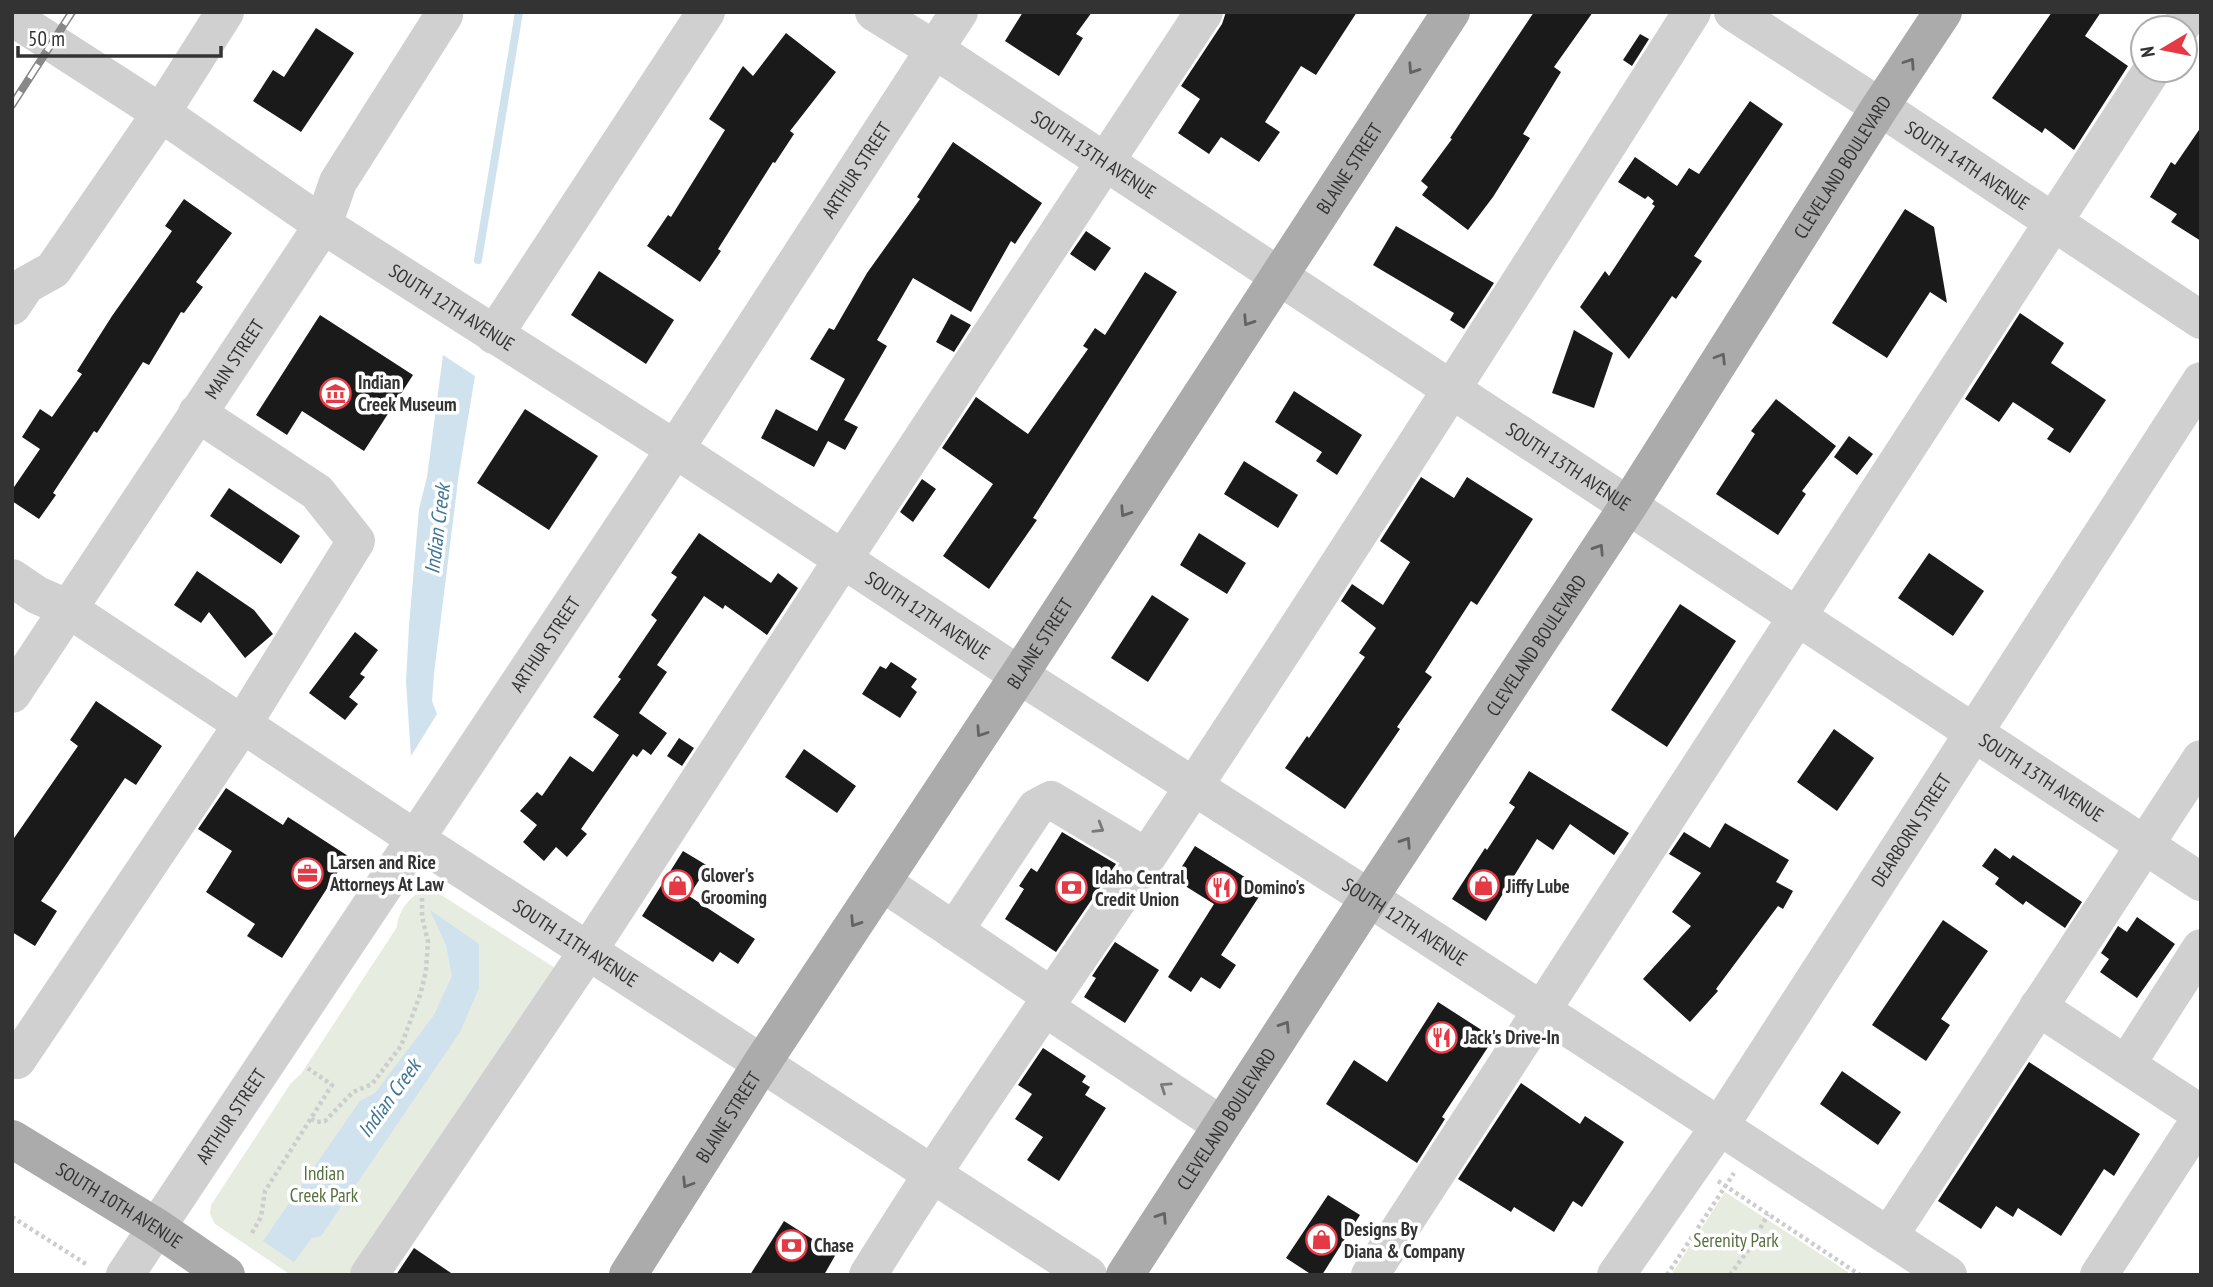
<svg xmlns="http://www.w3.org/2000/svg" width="2213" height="1287" font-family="'PT Sans Narrow',sans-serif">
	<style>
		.green { fill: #e6ecdf }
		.water { fill: #cfe2ee }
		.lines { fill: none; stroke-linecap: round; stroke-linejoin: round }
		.stream { stroke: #cfe2ee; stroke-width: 8 }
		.building { fill: #1a1a1a }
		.path { stroke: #cdcdcd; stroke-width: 4.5; stroke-dasharray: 3.5 3.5; stroke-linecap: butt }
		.minor { stroke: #d0d0d0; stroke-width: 38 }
		.major { stroke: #ababab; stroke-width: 38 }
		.rail-casing { stroke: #888; stroke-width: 8 }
		.rail { stroke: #fff; stroke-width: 5; stroke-dasharray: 16; stroke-linecap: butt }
		.oneway { stroke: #636363 }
		.oneway2 { stroke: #7a7a7a }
		.labels { text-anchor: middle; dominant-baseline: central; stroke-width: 7; stroke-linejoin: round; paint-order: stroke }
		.street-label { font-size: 19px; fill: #333; stroke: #fff }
		.poi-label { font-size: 19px; font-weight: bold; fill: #333; stroke: #fff; text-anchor: start }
		.park-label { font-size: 19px; fill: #56703f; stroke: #fff }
		.water-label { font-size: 21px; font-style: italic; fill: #3f7597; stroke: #fff }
	</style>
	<rect width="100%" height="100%" fill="#fff"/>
	<g class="green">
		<path d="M432,889L563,973L364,1275H291L215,1224L210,1214L211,1205L291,1083L301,1074L397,927C398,909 414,890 432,889Z"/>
		<path d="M1725,1192L1848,1272L1847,1275H1671Z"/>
	</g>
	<g class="water">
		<path d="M443,355L475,376L459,473L434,674L432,701L437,714L411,756L406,682L409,626L419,509L427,477Z"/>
		<path d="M430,910L479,944V988L460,1032L321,1236L312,1238L294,1262L263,1241L360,1101L375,1093L434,1015L452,976L446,945Z"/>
	</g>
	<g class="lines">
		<path class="stream" d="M478,260L519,12"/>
	</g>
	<g class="building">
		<path d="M1023,12H1092L1076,34L1083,38L1059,76L1005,41Z"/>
		<path d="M1226,12H1357L1316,75L1301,66L1265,122L1280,132L1259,162L1221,137L1209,154L1178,133L1200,99L1181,86L1222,24Z"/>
		<path d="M1534,12H1593L1554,67L1561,72L1523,134L1530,138L1493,197L1468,230L1422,195L1428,187L1421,181L1452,139L1450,138Z"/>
		<path d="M2052,12H2101L2085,36L2128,66L2074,150L2045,128L2042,133L1992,98Z"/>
		<path d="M316,28L354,53L301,132L253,101L273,70L284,77Z"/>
		<path d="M786,33L836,72L790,131L794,134L775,163L773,162L718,249L721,251L700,282L647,246L668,215L671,217L725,130L709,119L743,66L753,76Z"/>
		<path d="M1640,34L1649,39L1632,66L1623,60Z"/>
		<path d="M1750,101L1783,124L1694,256L1702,261L1676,299L1672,296L1629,359L1580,307L1605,271L1609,276L1655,206L1652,204L1654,201L1648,196L1645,199L1618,182L1635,157L1677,186L1689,168L1699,174Z"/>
		<path d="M2201,127V241L2171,222L2177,214L2150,197L2171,162L2175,165Z"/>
		<path d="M953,142L1042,203L1015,244L1011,241L971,312L913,278L877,340L887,346L844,420L858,427L845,450L828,441L814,467L761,438L776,409L817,431L845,379L810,359L829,328L834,330L867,273L920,199L917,197Z"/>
		<path d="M184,199L232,233L196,282L203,287L184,313L181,312L149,365L143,362L97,433L94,431L53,493L56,495L39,519L12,501V490L40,449L22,437L40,409L52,417L82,374L77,371L112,316L172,231L165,226Z"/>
		<path d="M1905,209L1934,227L1947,303L1930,292L1887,358L1832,323Z"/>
		<path d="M1396,226L1494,283L1464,329L1450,320L1454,313L1373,265Z"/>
		<path d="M1086,231L1111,248L1095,271L1070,254Z"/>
		<path d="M599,271L674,320L646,364L571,315Z"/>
		<path d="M1145,272L1177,292L1033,518L1037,520L989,589L943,556L993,484L942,448L976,397L1028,434L1088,349L1083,346L1095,328L1105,335Z"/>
		<path d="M2020,313L2064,343L2051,363L2106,400L2070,453L2047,439L2054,429L2013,402L1999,422L1965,399Z"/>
		<path d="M951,314L971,325L954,352L936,342Z"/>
		<path d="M320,315L413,375L364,451L302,411L287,435L256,415Z"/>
		<path d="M1574,330L1613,353L1594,408L1552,393Z"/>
		<path d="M1294,391L1362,435L1337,475L1316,461L1322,452L1275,422Z"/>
		<path d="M1776,399L1836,446L1802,491L1806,494L1778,535L1716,494L1755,434L1751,431Z"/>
		<path d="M525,409L598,456L549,530L477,483Z"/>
		<path d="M1849,436L1873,454L1857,475L1834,457Z"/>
		<path d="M1244,461L1298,495L1278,528L1224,494Z"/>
		<path d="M1421,477L1454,498L1467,477L1533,519L1477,605L1471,601L1425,672L1432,677L1397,727L1400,729L1345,809L1285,768L1307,736L1309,738L1365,657L1359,653L1376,628L1341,601L1352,584L1383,605L1410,562L1380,541Z"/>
		<path d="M922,479L936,489L913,522L900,512Z"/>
		<path d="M229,488L300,536L281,564L210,516Z"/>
		<path d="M699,533L771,583L778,573L798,588L767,635L725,605L723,609L704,596L657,665L667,672L639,713L667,733L651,755L643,749L637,757L633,754L581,829L587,834L567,857L556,847L544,861L523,842L537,825L520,811L537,792L542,796L570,756L593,772L619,735L593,717L621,679L618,677L657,620L651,615L677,577L671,573Z"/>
		<path d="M1199,533L1246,563L1227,594L1180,565Z"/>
		<path d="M1929,553L1984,591L1953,636L1898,598Z"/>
		<path d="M197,571L254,610L273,634L245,658L209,612L201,623L174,605Z"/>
		<path d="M1152,595L1189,619L1148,682L1111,658Z"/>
		<path d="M1680,604L1736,641L1667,747L1611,710Z"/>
		<path d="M355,632L378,650L360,674L365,677L349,697L358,704L345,720L309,693Z"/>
		<path d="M891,662L917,679L911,687L917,692L900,718L862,694L880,666L886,669Z"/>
		<path d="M96,701L162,746L136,785L125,778L41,901L57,911L35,946L12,932V841L78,746L70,740Z"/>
		<path d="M1834,729L1874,758L1837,811L1797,782Z"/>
		<path d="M679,738L694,748L682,766L667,756Z"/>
		<path d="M804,749L856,786L837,813L785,777Z"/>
		<path d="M1529,771L1629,833L1614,855L1570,824L1553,850L1537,839L1486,921L1452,899L1485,848L1487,850L1515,807L1509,803Z"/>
		<path d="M226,788L283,825L288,817L348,856L282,958L247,936L255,924L206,892L232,851L198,829Z"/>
		<path d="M1725,823L1789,860L1776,882L1793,891L1783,909L1778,906L1716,989L1718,991L1690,1022L1643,979L1691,926L1672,912L1701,873L1669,854L1684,832L1710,848Z"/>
		<path d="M1062,832L1116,864L1056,952L1005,919L1024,889L1019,886L1031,868L1037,872Z"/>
		<path d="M1195,846L1264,889L1221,955L1236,965L1220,989L1201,977L1191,992L1168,977L1214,904L1174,879Z"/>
		<path d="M1995,848L2010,859L2013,855L2082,902L2065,928L2026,901L2023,905L1995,884L1999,878L1982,866Z"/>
		<path d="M683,851L708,866L689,896L755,939L738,964L720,952L713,962L642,916Z"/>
		<path d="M2137,917L2175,944L2137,998L2100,972L2109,959L2101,953L2118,926L2127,932Z"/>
		<path d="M1943,920L1988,951L1941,1019L1950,1025L1926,1061L1872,1025Z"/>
		<path d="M1115,942L1159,970L1125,1023L1084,997L1096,978L1092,976Z"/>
		<path d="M1438,1002L1494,1038L1442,1117L1445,1119L1417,1163L1326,1104L1354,1060L1387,1082Z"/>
		<path d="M1043,1048L1086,1076L1082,1082L1090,1087L1085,1095L1106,1108L1059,1181L1027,1160L1043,1137L1015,1119L1032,1094L1018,1085Z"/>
		<path d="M2029,1062L2140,1134L2114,1176L2104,1169L2061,1236L2018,1208L2013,1217L1996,1206L1981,1229L1938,1201Z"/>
		<path d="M1842,1071L1901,1112L1878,1145L1820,1104Z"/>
		<path d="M1521,1083L1580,1124L1585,1116L1624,1142L1582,1207L1573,1201L1554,1232L1514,1207L1511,1212L1458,1179Z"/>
		<path d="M1328,1195L1360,1215L1322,1275H1312L1286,1258Z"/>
		<path d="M784,1221L836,1254L824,1275H750Z"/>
		<path d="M414,1248L454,1275H396Z"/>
	</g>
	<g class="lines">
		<g class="path">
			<path d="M311,1119L317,1122L325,1121L353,1092L372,1084L401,1046L420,995L426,971L428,942L422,917V890"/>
			<path d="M1718,1181L1860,1275"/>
			<path d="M12,1217L86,1264"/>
			<path d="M252,1233L261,1217L265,1191L332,1085L306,1067"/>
			<path d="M1667,1275L1734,1173"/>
			<path d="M1730,1275L1749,1249L1768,1214"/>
		</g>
		<g class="minor">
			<path id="s1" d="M874,12L935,50L2201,882"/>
			<path id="s2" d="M1733,12L1880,107L2201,320"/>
			<path id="s3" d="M12,17L161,113L323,225L675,449L1019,675L1369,898L1948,1275"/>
			<path d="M2180,28L2190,12"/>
			<path d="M12,306L26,285L53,270L161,113L225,12"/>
			<path d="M494,335L706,12"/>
			<path id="s4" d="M12,578L37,595L67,608L417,840L1088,1275"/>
			<path id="s5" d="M12,694L323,225L338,182L444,15"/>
			<path d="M882,882L1051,996"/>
			<path d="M954,931L1036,808L1051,800L1146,857"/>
			<path d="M1044,1007L1221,1125"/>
			<path d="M2038,1007L2201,1114"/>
			<path d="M17,1060L242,725L356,541L317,492L197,413"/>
			<path d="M2126,1065L2201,948"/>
			<path d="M1889,1236L2201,759"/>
			<path id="s6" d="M125,1275L675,449L959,12"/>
			<path d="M369,1275L588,951L843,559L1204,12"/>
			<path d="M868,1275C972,1107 1088,948 1196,783C1364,528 1528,270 1692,12"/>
			<path d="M1370,1275L2152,70"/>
			<path id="s7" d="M1616,1275L1719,1127L2201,381"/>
			<path d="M2099,1275L2201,1118"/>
		</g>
		<g class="major">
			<path id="s8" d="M12,1139L156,1227L226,1275"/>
			<path id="s9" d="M628,1275L762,1063L1019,675L1451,12"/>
			<path id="s10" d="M1125,1275L1369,898L1628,506L1880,107L1943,12"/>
		</g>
		<defs>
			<path id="rail" d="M12,105L72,12"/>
		</defs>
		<use href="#rail" class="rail-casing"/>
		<use href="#rail" class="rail"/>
	</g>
	<defs><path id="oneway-chevron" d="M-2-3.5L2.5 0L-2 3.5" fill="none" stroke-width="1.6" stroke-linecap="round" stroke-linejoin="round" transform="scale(1.75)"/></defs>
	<g class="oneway">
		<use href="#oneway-chevron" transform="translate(1910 63) rotate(-56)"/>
		<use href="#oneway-chevron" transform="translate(1413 69) rotate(123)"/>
		<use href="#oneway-chevron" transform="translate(1248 321) rotate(123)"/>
		<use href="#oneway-chevron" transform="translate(1721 358) rotate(-58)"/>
		<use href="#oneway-chevron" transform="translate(1125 512) rotate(123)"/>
		<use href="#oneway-chevron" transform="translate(1599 549) rotate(-57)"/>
		<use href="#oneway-chevron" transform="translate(981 732) rotate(124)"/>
		<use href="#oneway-chevron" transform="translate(1406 842) rotate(-57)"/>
		<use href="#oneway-chevron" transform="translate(855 922) rotate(123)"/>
		<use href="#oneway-chevron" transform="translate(1285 1026) rotate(-57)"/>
		<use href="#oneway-chevron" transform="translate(687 1183) rotate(122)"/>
		<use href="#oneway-chevron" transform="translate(1162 1217) rotate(-57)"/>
	</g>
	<g class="oneway2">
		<use href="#oneway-chevron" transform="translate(1099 828) rotate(31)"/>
		<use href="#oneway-chevron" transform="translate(1165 1087) rotate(-146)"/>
	</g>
	<defs>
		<symbol id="museum-ring" viewBox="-11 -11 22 22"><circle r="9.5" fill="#fff" stroke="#e63946" stroke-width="1.5"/><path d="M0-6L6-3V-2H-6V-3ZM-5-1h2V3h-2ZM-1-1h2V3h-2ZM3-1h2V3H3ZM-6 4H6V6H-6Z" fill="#e63946"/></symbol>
		<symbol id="office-ring" viewBox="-11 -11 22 22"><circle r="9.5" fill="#fff" stroke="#e63946" stroke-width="1.5"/><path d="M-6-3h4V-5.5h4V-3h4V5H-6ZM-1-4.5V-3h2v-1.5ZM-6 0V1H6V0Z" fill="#e63946"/></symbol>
		<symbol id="shop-ring" viewBox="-11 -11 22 22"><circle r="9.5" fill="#fff" stroke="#e63946" stroke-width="1.5"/><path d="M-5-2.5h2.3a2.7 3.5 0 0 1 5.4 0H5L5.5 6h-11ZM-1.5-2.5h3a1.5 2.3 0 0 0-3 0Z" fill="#e63946"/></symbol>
		<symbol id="restaurant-ring" viewBox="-11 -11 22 22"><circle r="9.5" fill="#fff" stroke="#e63946" stroke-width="1.5"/><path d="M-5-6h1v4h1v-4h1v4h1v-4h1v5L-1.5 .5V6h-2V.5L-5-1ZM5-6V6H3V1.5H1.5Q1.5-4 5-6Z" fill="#e63946"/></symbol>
		<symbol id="bank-ring" viewBox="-11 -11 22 22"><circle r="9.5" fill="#fff" stroke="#e63946" stroke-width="1.5"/><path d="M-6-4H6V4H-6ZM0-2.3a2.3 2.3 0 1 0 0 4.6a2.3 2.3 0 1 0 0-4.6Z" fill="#e63946"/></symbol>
	</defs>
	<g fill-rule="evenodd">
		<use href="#museum-ring" x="318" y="376" width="35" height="35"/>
		<use href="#office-ring" x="290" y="856" width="35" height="35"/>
		<use href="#shop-ring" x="660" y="868" width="35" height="35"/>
		<use href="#shop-ring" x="1466" y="868" width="35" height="35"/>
		<use href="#restaurant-ring" x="1204" y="870" width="35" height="35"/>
		<use href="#bank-ring" x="1054" y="870" width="35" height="35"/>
		<use href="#restaurant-ring" x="1424" y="1020" width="35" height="35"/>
		<use href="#shop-ring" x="1304" y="1222" width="35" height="35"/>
		<use href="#bank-ring" x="774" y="1228" width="35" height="35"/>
	</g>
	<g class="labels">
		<g class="street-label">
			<text stroke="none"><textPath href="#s1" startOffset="262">SOUTH 13TH AVENUE</textPath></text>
			<text stroke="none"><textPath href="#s2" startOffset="280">SOUTH 14TH AVENUE</textPath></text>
			<text stroke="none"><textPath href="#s9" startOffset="1321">BLAINE STREET</textPath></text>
			<text stroke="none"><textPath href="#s10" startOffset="1320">CLEVELAND BOULEVARD</textPath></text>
			<text stroke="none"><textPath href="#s6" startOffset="1325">ARTHUR STREET</textPath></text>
			<text stroke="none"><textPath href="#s3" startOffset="527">SOUTH 12TH AVENUE</textPath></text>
			<text stroke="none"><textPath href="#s5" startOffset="402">MAIN STREET</textPath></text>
			<text stroke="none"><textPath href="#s1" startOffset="830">SOUTH 13TH AVENUE</textPath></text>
			<text stroke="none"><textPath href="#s3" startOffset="1094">SOUTH 12TH AVENUE</textPath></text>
			<text stroke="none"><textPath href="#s9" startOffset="754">BLAINE STREET</textPath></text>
			<text stroke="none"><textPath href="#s6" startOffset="758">ARTHUR STREET</textPath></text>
			<text stroke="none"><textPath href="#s10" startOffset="752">CLEVELAND BOULEVARD</textPath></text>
			<text stroke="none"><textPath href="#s1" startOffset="1396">SOUTH 13TH AVENUE</textPath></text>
			<text stroke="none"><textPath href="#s7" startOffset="534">DEARBORN STREET</textPath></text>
			<text stroke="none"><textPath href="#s3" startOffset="1661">SOUTH 12TH AVENUE</textPath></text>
			<text stroke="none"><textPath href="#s4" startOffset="672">SOUTH 11TH AVENUE</textPath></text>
			<text stroke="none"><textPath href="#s6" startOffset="191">ARTHUR STREET</textPath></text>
			<text stroke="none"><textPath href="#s9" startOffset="187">BLAINE STREET</textPath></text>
			<text stroke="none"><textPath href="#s10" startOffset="186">CLEVELAND BOULEVARD</textPath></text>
			<text stroke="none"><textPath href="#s8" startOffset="126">SOUTH 10TH AVENUE</textPath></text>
		</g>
		<g class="poi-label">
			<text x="358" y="382">Indian<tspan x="358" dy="22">Creek Museum</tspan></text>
			<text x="330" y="862">Larsen and Rice<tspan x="330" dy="22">Attorneys At Law</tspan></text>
			<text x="701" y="875">Glover's<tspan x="701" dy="22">Grooming</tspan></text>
			<text x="1095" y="877">Idaho Central<tspan x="1095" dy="22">Credit Union</tspan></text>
			<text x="1506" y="886">Jiffy Lube</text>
			<text x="1244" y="887">Domino's</text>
			<text x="1464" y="1037">Jack's Drive-In</text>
			<text x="1344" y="1229">Designs By<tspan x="1344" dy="22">Diana &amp; Company</tspan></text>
			<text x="814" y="1245">Chase</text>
		</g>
		<g class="park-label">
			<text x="324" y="1173">Indian<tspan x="324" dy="22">Creek Park</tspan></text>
			<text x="1736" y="1240">Serenity Park</text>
		</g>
		<g class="water-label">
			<text transform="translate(437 529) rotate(-83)">Indian Creek</text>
			<text transform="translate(389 1098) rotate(-54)">Indian Creek</text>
		</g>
	</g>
	<rect width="2213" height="1287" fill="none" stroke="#333333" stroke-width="28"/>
	<g transform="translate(2164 49) rotate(260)"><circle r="33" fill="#ffffff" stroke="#adadad" stroke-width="2"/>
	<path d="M0-5L12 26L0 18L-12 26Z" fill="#e63946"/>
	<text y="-10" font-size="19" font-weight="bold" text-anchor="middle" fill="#333333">N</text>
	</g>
	<path d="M18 46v10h203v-10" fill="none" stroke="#333333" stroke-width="3.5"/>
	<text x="28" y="46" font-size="21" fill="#333333" stroke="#ffffff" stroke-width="5" paint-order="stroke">50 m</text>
</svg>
